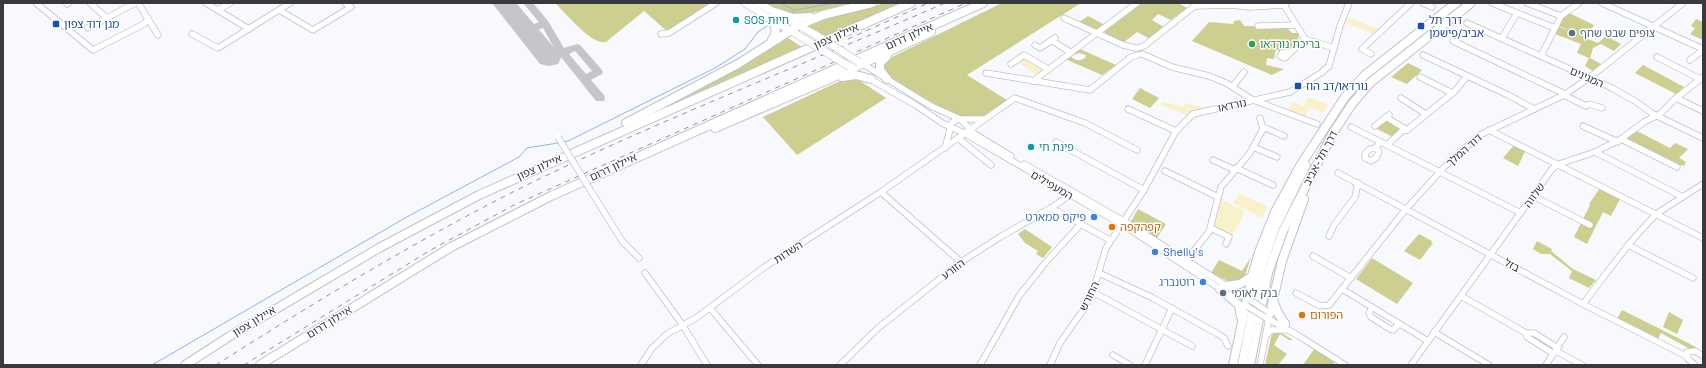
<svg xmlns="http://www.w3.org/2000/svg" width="1706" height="368" font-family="'Space Grotesk','Noto Sans Hebrew',sans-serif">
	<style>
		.green { fill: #cccf8f }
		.sand { fill: #faf0ca }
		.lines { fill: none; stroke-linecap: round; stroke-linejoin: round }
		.stream { stroke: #8ab8ea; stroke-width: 1 }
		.taxiway { fill: #c4c6ca; fill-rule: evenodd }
		.runway { fill: #c4c6ca; fill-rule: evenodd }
		.minor-casing { stroke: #bdc2cb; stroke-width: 7 }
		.major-casing { stroke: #bdc2cb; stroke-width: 8 }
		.highway-casing { stroke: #bdc2cb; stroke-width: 10 }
		.minor { stroke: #fff; stroke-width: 5.5 }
		.major { stroke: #fff; stroke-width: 7 }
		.highway { stroke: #fff; stroke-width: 8 }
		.rail { stroke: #919397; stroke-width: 1; stroke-dasharray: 5 5; stroke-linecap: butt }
		.minor-bridge-casing { stroke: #bdc2cb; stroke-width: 7; stroke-linecap: butt }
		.major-bridge-casing { stroke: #bdc2cb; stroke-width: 8; stroke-linecap: butt }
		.minor-bridge { stroke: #fff; stroke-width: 5.5 }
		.major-bridge { stroke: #fff; stroke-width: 7 }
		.culture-dot { fill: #0f9aa8; stroke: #fff; stroke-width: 1.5 }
		.transit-dot { fill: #1a4fb4; stroke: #fff; stroke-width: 1.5 }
		.service-dot { fill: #5c6f8a; stroke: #fff; stroke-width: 1.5 }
		.leisure-dot { fill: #2e9e5b; stroke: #fff; stroke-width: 1.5 }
		.shop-dot { fill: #3f7fe0; stroke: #fff; stroke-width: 1.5 }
		.food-dot { fill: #e8710a; stroke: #fff; stroke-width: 1.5 }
		.labels { text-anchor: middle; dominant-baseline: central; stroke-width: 3; stroke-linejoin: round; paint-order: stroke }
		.culture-label { font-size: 11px; fill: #0d838f; stroke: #fff; text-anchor: start }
		.transit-label { font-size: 11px; fill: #164399; stroke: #fff; text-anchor: start }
		.service-label { font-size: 11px; fill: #4e5e75; stroke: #fff; text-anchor: start }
		.street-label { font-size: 11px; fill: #383a3e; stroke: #fff }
		.leisure-label { font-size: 11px; fill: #27864d; stroke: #fff; text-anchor: start }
		.shop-label { font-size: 11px; fill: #366cbe; stroke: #fff; text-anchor: end }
		.food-label { font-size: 11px; fill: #c56008; stroke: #fff; text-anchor: start }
	</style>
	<rect width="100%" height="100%" fill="#f7f9fd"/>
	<g class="green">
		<path d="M555,3H713L669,33L644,11L606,42C592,46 566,13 555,3Z"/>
		<path d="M765,3H850L801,16L785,13Z"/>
		<path d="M886,3H903L825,36L806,27L831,17Z"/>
		<path d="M1002,3H1081L967,75L1007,100L983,118H961L889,79L882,70L884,61Z"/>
		<path d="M1142,3H1178L1189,9L1184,13L1181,12L1171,20L1158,14L1152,20L1164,27L1150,39L1137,32L1124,42L1105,33V31Z"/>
		<path d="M1569,13L1594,25L1585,38L1598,43L1606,36L1621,44L1614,51L1601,44L1593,48L1590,58L1601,64L1593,71L1585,66L1589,58L1577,53L1581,44L1555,34L1559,27L1571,31L1559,26L1563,17Z"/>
		<path d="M1088,16L1105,25L1096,31L1079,22Z"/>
		<path d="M1696,19L1703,22V40L1690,34L1695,28L1691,26Z"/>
		<path d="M1240,20L1244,26L1286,27L1292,33H1299L1298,40L1290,50L1279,51L1276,49L1274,59L1267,58L1266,65L1284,69L1272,75L1192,41L1209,22L1233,24L1234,21Z"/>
		<path d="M788,38L802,47L666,106L730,73Z"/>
		<path d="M1080,49L1116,65L1102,75L1065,59L1070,56C1077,61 1079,62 1086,57L1085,56L1086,55L1079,53L1074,55L1072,54Z"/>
		<path d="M1408,63L1422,70L1407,84L1391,77Z"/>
		<path d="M1643,65L1684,87L1676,94L1635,73Z"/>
		<path d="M855,79L860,81L886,98L797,155L763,117L842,80Z"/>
		<path d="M1140,88L1159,98L1150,108L1132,99Z"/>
		<path d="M1387,120L1401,129L1393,137L1375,128Z"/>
		<path d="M1637,131L1670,148L1675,143L1688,149L1679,158L1686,162L1684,166L1681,165L1679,166L1625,140Z"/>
		<path d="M1515,144L1526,149L1518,166L1503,158Z"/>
		<path d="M1600,188L1620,199L1611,216L1603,212L1587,244L1574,237L1590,205L1589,204Z"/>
		<path d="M1138,209L1166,224L1157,238L1130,223Z"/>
		<path d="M1025,229L1052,247L1043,258L1036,254L1038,251L1025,243L1018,234Z"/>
		<path d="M1419,234L1432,241L1431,242L1433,243L1420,260L1404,251Z"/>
		<path d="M1537,241L1552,249L1551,251L1573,269L1596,280L1589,288L1569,278L1572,271L1550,254H1541L1533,249Z"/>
		<path d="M1251,257L1244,278L1241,281L1230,282L1211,273L1219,260L1242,271Z"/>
		<path d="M1372,258L1413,283L1397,304L1356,279Z"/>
		<path d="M1622,310L1696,347L1694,349H1690L1661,333L1658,339L1617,319Z"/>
		<path d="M1669,312L1683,320L1677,334L1663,327Z"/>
		<path d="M1280,332L1293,340H1289L1280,334L1274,345L1287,354L1278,365H1265L1271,337L1273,334Z"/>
		<path d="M1314,349L1335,362L1332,365H1303Z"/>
	</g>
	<g class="sand">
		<path d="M1344,16L1381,30L1377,35L1341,21Z"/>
		<path d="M1024,57L1046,69L1037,75L1017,62Z"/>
		<path d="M1308,97L1328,105L1324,112L1309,108L1304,118L1288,111L1292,102L1304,106Z"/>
		<path d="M1163,102L1183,107L1185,103L1199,106L1204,109L1194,111L1187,115L1160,105Z"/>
		<path d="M1239,193L1268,207L1262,218L1233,203Z"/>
		<path d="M1220,199L1245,211L1232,236L1215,228L1213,225Z"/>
	</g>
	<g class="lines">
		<g class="stream">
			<path d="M780,3L794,10"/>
			<path d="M791,13L795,10L835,3"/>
			<path d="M563,142L568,141L715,68L745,49L758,32L767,26"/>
			<path d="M152,365L405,218L519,157L527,148L558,143"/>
		</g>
		<path class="taxiway" d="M523,3H533L548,21L564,48L577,44L580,45L602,70L603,72L602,74L591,80L604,95L605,98L604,101H596L561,57L549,61L546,60L544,58L546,56L556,51L543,28L530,33H524L522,31L524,29L539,22ZM575,51L592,71L586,74L569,54Z"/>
		<path class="runway" d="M492,3H516L558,52L561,58L558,64L549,66L540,64Z"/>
		<defs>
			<g id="minor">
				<path d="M36,3L93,50L144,24L148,19L138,3"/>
				<path d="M90,3L107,18L135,3"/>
				<path d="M206,3L249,29"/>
				<path d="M1423,3L1432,7"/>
				<path d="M1492,3L1555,28"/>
				<path d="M1527,3L1561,16"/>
				<path d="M1602,3L1703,49"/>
				<path d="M67,4L69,3"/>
				<path d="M1284,5L1305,39L1334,48"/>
				<path d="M1196,6L1232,5L1249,7L1284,5L1286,3"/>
				<path d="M218,10L230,3"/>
				<path d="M279,10L313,30L351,7L345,3"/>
				<path d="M1064,18L1123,45L1136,48"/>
				<path d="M148,19L158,35"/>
				<path d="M1467,23L1612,88L1635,101L1653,114L1703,138"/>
				<path d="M1258,26L1296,25"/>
				<path d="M88,28L107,18"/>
				<path d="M192,34L218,48L290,3"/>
				<path d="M661,34L669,33L716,3"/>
				<path d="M1502,38L1517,13"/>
				<path d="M1051,40L1070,52"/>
				<path d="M1453,41L1565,94"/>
				<path d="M1035,45L1040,48L1055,38"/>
				<path d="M1138,48L1144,46L1197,4"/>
				<path d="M1291,52L1285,58L1280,56L1282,53Z"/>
				<path d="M1291,52L1305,39"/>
				<path d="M1142,54L1172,67L1209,76L1226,83L1253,100L1317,124"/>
				<path d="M1371,54L1362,49L1411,3"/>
				<path d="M1423,55L1508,95L1534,109"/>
				<path d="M1541,56L1561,16L1579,3"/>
				<path d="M1657,57L1700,79"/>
				<path d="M1690,60L1703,50"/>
				<path d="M863,64L931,106L960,119L975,134L1011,156"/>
				<path d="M1011,64L1024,55L1048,69"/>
				<path d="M986,73L1090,90L1131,57L1138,55"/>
				<path d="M1420,77L1452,93"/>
				<path d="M868,78L914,104L942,123L964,133L1126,227L1222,290"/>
				<path d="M1033,81L1137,3"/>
				<path d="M1233,86L1244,72"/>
				<path d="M1564,95L1586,106L1589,104L1602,108"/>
				<path d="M1401,98L1426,114"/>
				<path d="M1676,98L1703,111"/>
				<path d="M1128,109L1176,131"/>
				<path d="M1386,117L1407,130"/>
				<path d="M1375,126L1389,115"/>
				<path d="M1583,126L1618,142"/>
				<path d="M1263,127L1284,136"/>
				<path d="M1351,127L1521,213"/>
				<path d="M1489,130L1703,238"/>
				<path d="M958,138L991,165"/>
				<path d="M1621,139L1677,167"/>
				<path d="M1056,142L1144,190"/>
				<path d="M1387,145L1402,131L1407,130L1455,91L1467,76"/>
				<path d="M1253,147L1277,157"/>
				<path d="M945,148L952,122L960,119H984"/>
				<path d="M1376,148L1379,152L1376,158L1371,161L1365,158V154L1370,149Z"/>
				<path d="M1376,148L1380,142"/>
				<path d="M1595,152L1683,197"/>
				<path d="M1213,160L1235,170"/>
				<path d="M1024,164L1129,224L1249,300"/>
				<path d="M1236,168L1273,185"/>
				<path d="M1165,171L1218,197"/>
				<path d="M1338,173L1583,304L1686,356"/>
				<path d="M591,191L622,241L639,258"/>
				<path d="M881,192L961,262"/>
				<path d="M1533,196L1590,225"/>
				<path d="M1051,208L1110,240"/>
				<path d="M1211,228L1229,237L1226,244"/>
				<path d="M1329,236L1334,225L1355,197L1358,183"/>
				<path d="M1628,245L1693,278"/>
				<path d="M1313,256L1351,278"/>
				<path d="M1184,263L1209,232L1221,187L1250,153L1263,129L1260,118"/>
				<path d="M645,273L682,324L707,365"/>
				<path d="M1099,273L1153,298L1218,334L1224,338L1228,346"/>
				<path d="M1342,289L1428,341"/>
				<path d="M1093,292L1192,346"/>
				<path d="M1296,293L1320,306L1329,305L1406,209L1448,163L1480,135L1564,95L1589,78L1683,3"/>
				<path d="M1461,296L1526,333L1527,337L1554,354"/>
				<path d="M1583,304L1628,245L1656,214L1703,184"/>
				<path d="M1372,307L1369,313L1371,317L1390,329L1393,330L1399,324"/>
				<path d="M710,308L758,365"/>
				<path d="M1265,317L1299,336L1345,365"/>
				<path d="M1434,332L1489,365"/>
				<path d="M1526,333H1534L1558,348"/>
				<path d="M1266,336L1271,330H1285"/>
				<path d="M1556,351L1582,365"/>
				<path d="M1113,355L1130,365"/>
				<path d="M641,365L652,348L667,334L696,318L766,266L881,192L1015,98L1085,123L1137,150"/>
				<path d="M840,365L878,328L961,262L1000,237L1051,208L1071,194"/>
				<path d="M980,365L1019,296L1046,262L1080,225"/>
				<path d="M1050,365L1060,343L1083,310L1093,291L1106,248L1144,190L1176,131L1193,114L1290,92L1321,73L1329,66L1340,26L1349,3"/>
				<path d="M1145,365L1172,308"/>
				<path d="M1260,365L1269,317"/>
				<path d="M1411,365L1552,169L1559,164L1595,152L1621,139L1644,122L1660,114L1676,98L1703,77"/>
				<path d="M1546,365L1564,337"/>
				<path d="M1695,365L1688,359L1687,352L1695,351L1703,356"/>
			</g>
			<g id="major">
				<path d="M745,3L806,40"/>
				<path d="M758,3L816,35"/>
			</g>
			<g id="highway">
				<path d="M775,12L793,18L810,17"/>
				<path d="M770,18C776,26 778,32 772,40"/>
				<path d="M887,56L880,63V70L887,79"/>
				<path d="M842,77L856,75L871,79"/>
				<path d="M626,123L738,64L799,25L823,15L872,3"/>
				<path d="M715,128L827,80L931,32"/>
				<path d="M1225,286L1240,284L1252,276"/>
				<path d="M1220,289L1239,305L1241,317"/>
				<path d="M1273,300L1278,313L1285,324"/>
				<path d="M1270,313L1282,261L1304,199"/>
				<path d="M185,365L230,336L379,248L479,195L911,3"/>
				<path d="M260,365L451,247L551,196L983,3"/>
				<path d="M1233,365L1252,276L1259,252L1275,212L1300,166L1345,97L1365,75L1456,3"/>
				<path d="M1242,365L1261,269L1275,228L1306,165"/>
				<path d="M1250,365L1268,273L1283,231L1333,133L1352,104L1371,82L1471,3"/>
			</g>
		</defs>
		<use href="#minor" class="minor-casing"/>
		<use href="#major" class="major-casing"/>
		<use href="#highway" class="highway-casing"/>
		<use href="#minor" class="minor"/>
		<use href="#major" class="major"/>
		<use href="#highway" class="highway"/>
		<g class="rail">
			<path d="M848,39L928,3"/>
			<path d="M216,365C321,298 427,234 539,179C672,115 810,62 945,3"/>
			<path d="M244,365L429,251L514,205L966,3"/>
		</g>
		<defs>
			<g id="minor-bridge">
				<path d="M558,137L591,191"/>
				<path d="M1250,300L1267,311"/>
				<path d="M1248,307L1265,317"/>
			</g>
			<g id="major-bridge">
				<path d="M816,35L859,62"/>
				<path d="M806,40L850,67"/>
			</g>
		</defs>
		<use href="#minor-bridge" class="minor-bridge-casing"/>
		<use href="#major-bridge" class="major-bridge-casing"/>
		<use href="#minor-bridge" class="minor-bridge"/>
		<use href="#major-bridge" class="major-bridge"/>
	</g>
	<g class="culture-dot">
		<circle cx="736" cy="20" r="4"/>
		<circle cx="1031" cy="147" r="4"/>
	</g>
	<g class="transit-dot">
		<rect x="52" y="20" width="8" height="8" rx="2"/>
		<rect x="1417" y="22" width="8" height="8" rx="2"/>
		<rect x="1294" y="82" width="8" height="8" rx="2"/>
	</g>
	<g class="service-dot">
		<circle cx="1572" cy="33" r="4"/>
		<circle cx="1223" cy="293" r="4"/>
	</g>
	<circle class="leisure-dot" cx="1252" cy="44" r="4"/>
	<g class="shop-dot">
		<circle cx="1094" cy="217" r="4"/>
		<circle cx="1155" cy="252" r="4"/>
		<circle cx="1203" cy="282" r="4"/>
	</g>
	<g class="food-dot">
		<circle cx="1112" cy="227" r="4"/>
		<circle cx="1302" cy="315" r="4"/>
	</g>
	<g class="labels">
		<g class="culture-label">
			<text x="744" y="20">SOS חיות</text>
			<text x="1039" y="147">פינת חי</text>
		</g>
		<g class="transit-label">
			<text x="1429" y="20">דרך תל<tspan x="1429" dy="13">אביב/פישמן</tspan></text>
			<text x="64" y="24">מגן דוד צפון</text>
			<text x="1306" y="86">נורדאו/דב הוז</text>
		</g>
		<g class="service-label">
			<text x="1580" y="33">צופים שבט שחף</text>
			<text x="1231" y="293">בנק לאומי</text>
		</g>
		<g class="street-label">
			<text transform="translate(836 36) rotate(-24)">איילון צפון</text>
			<text transform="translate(909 36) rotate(-24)">איילון דרום</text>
			<text transform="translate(1587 77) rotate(24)">המגינים</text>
			<text transform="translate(1232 105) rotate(-12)">נורדאו</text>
			<text transform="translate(1464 150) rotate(-41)">דוד המלך</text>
			<text transform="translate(1320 158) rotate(-62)">דרך תל-אביב</text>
			<text transform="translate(539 167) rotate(-24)">איילון צפון</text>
			<text transform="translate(613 167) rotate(-25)">איילון דרום</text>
			<text transform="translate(1052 185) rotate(30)">המעפילים</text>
			<text transform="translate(1534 195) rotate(-54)">שלווה</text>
			<text transform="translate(788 252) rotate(-33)">השדות</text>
			<text transform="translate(1512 265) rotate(28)">בזל</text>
			<text transform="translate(953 269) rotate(-37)">הזורע</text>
			<text transform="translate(1089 296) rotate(-64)">החורש</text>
			<text transform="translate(254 321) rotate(-31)">איילון צפון</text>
			<text transform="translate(329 322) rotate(-32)">איילון דרום</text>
		</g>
		<g class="leisure-label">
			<text x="1260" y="44">בריכת נורדאו</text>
		</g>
		<g class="shop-label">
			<text x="1086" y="217">פיקס סמארט</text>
			<text x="1163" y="252" text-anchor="start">Shelly's</text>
			<text x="1195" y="282">רוטנברג</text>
		</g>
		<g class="food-label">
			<text x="1120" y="227">קפהקפה</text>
			<text x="1310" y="315">הפורום</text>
		</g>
	</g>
	<rect width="1706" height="368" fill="none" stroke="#383a3e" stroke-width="8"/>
</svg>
